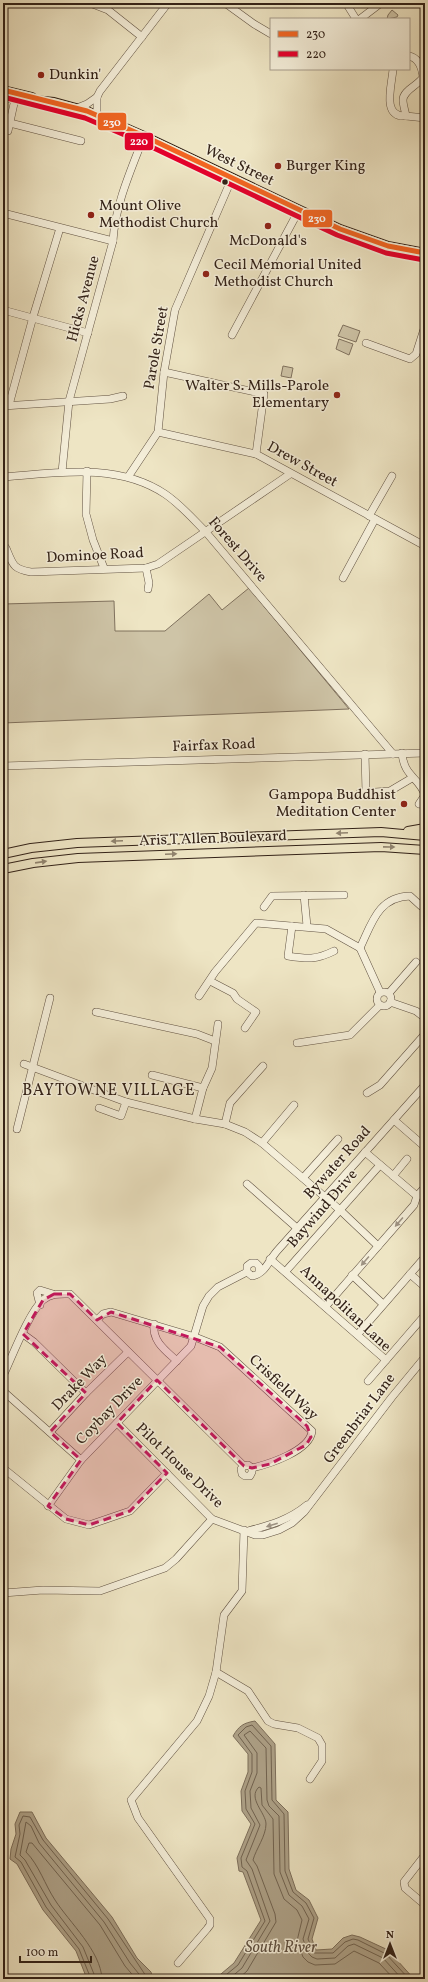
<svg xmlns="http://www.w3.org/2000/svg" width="428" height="1982" font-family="Vollkorn,serif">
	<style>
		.green { fill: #cec4a7; stroke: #80725f }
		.water { fill: #aea289; stroke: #7c6e5b }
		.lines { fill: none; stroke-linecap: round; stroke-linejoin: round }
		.shore { stroke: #706250; stroke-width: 1 }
		.minor-casing { stroke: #615242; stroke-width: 8 }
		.major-casing { stroke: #322117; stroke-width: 10 }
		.minor { stroke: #f4eed9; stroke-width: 7 }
		.major { stroke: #eee5c4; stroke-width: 8 }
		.bus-1-casing { stroke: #f4eed9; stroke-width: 8 }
		.bus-2-casing { stroke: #f4eed9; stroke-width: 8 }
		.bus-1 { stroke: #f26522; stroke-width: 5 }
		.bus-2 { stroke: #e4002b; stroke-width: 5 }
		.oneway { fill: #90836e }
		.oneway2 { fill: #9d9282 }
		.marked { fill: #c2185b; fill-opacity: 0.2; stroke: #c2185b; stroke-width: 3; stroke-dasharray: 8 5; stroke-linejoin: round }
		.poi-dot { fill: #8f2418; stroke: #f4eed9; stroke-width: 1.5 }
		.bus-dot { fill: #322117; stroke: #f4eed9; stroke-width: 1.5 }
		.labels { text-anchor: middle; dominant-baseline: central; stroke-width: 3; stroke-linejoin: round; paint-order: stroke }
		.poi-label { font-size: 15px; fill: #322117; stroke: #f4eed9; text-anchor: start }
		.street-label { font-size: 15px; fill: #322117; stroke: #f4eed9 }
		.neighbourhood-label { font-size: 16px; letter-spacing: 1px; fill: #322117; stroke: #f4eed9 }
		.water-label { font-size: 16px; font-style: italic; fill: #5d4e3f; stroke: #f4eed9 }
		.line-badge { stroke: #f4eed9; stroke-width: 1.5 }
		.badge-label { font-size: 11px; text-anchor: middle; font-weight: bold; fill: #fff }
	</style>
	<rect width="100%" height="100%" fill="#eee5c4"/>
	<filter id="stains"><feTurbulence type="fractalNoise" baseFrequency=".005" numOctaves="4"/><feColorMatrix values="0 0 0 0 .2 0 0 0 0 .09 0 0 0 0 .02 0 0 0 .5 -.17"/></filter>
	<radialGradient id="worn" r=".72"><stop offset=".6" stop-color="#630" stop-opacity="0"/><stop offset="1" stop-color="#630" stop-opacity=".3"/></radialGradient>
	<g class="green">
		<path d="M392,10L398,15L397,17L387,19L388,15Z"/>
		<path d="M343,325L360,331L356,342L338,336Z"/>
		<path d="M339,339L353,344L349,355L336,349Z"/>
		<path d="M283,366L293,368L291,378L281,376Z"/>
		<path d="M249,588L349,709L3,723V604L114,601L115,631H165L209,594L222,610Z"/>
	</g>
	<g class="water">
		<path d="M255,1721L275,1744L276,1800L288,1812L289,1869L296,1890L309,1900L318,1918L312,1939L316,1950L332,1949L343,1938L352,1935L360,1937L388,1950L414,1979H215L234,1963L261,1920L243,1872L239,1871L237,1858L251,1824L242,1811L241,1791L248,1772V1754L233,1736C239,1726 243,1723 255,1721Z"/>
		<path d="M20,1812H32L46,1838L112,1917L137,1958L151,1972L153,1979H87L76,1951L43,1910L17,1864L10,1859L11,1849L16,1834L15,1824Z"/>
	</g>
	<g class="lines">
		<g class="shore">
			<path d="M91,1979L79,1949L46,1907L21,1862L15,1857L20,1834L19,1825L23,1816L30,1817L43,1840L108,1919L148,1979"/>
			<path d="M96,1979L83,1947L51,1905L25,1860L20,1855L26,1822L31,1826L39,1843L104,1922L130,1963L143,1979"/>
			<path d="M102,1979C101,1951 69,1922 55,1900C45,1885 39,1865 26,1852L29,1843H32L100,1925L125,1966L136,1979"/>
			<path d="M221,1979L238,1965L265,1921L247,1871L242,1867L241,1858L255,1824L246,1809L245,1791L252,1772V1754L238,1735L246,1727L252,1725L271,1746L272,1800L284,1814L285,1871L293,1892L306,1903L314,1918L308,1939L314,1953H333L345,1942L353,1939L358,1940L386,1954L409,1979"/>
			<path d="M229,1979L242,1968L270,1921L252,1869L246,1860L260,1825L251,1808L250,1791L257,1773V1753L244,1735L250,1731L266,1748L267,1800L269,1806L279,1816L280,1872L289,1895L302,1906L309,1919L303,1939L308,1953L312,1957L317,1959L335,1958L348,1946L354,1944L383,1958L402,1979"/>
			<path d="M238,1979L247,1971L276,1922L275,1914L257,1866L253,1860C256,1849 266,1836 266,1824C266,1813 247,1798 259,1787L261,1788L262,1805L273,1819L274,1874L284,1899L297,1910L302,1920L297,1941L303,1957L308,1962L315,1965L335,1964L354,1951L379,1963L394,1979"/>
		</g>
		<defs>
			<g id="minor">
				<path d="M90,3L108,10L142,37"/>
				<path d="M225,3L254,24L271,34"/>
				<path d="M346,3L356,19"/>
				<path d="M360,19L381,3"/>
				<path d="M393,69C392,85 381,118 406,116C405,110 403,105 403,100C403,90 419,85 423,77C422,68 419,58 409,56"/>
				<path d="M77,108L87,104L97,97"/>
				<path d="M97,115V97L100,91L168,3"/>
				<path d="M406,116L425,118"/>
				<path d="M10,123L81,141"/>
				<path d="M8,131L15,99"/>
				<path d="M3,213L113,241"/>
				<path d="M3,310L88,333"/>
				<path d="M232,335L299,210"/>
				<path d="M366,343L410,359L416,354L425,326"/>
				<path d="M164,372L264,394L256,454"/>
				<path d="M9,405L33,317L60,228"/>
				<path d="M3,406L110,399L123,396"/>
				<path d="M158,432L256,454L425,546"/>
				<path d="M87,471L86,514L93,540L104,568"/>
				<path d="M62,472L69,401L113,241C115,205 131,170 144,136"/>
				<path d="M3,477C56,473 117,462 165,494C180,504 192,518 205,531L393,754"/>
				<path d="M128,477L158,432L164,372L175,310L232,178"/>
				<path d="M369,516L392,476"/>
				<path d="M6,548C13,565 13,569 31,572L146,568L158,564L290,474"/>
				<path d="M146,568L149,583L148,589"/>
				<path d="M343,578L375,519"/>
				<path d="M402,753C404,777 419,777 425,795L419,804"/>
				<path d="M365,754L366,792"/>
				<path d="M3,766L425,753"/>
				<path d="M360,793L390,791L412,778"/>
				<path d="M304,895L307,926"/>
				<path d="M264,907L272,896L344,895"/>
				<path d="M292,926L288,956C307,959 316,960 334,951"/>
				<path d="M360,948C372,923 378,897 410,896L421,906"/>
				<path d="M210,981L233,993L237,999L256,1012L245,1028"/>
				<circle cx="384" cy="999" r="7"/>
				<path d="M389,993L416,962"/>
				<path d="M199,996L215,972L256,923L326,929L360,948L380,992"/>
				<path d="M390,1002L416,1011L425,1018"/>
				<path d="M96,1012L197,1034L215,1041"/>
				<path d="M297,1043L350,1035L380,1005"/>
				<path d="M24,1064L126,1102L195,1119L225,1124L245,1132L262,1143L340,1210L378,1246"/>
				<path d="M152,1075L203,1088"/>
				<path d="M367,1093L380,1085L425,1034"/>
				<path d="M99,1108L121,1116L126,1102"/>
				<path d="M195,1119L203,1088L212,1068L218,1024"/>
				<path d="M394,1120L425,1147"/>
				<path d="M225,1124L230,1103L263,1066"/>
				<path d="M17,1129L50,998"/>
				<path d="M262,1143L294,1105"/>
				<path d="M365,1152L417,1196"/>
				<path d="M393,1176L407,1159"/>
				<path d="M303,1178L338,1139"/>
				<path d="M247,1184L298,1229"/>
				<path d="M270,1259L386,1360"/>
				<path d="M286,1271L380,1165"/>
				<path d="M259,1272V1266L256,1263H251L247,1266V1272L252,1276C265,1274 269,1260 277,1251L425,1085"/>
				<path d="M410,1274L425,1287"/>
				<path d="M352,1275L383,1304"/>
				<path d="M40,1305L37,1293L40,1290L53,1294"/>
				<path d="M326,1306L414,1205L417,1196L425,1187"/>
				<path d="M97,1320L103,1314L111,1312L195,1337L220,1347L312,1431C310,1451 269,1464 252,1468"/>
				<path d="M154,1324C152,1341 165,1350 177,1361"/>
				<path d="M23,1334L34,1342L86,1393"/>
				<path d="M358,1334L425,1257"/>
				<path d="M3,1376C12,1357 29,1312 43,1300C51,1293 61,1294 70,1294L244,1466L241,1469L242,1474L245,1476H250L252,1472V1468L248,1465L244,1466"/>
				<path d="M368,1381L425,1315"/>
				<path d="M3,1391L81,1460"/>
				<path d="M117,1423L212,1519L255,1535H263L279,1530L292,1523L304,1512L392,1397L425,1357"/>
				<path d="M50,1432L86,1393L128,1352"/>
				<path d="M3,1468L66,1519L89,1525L130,1511L167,1473"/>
				<path d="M48,1506L81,1460L191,1346L203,1306L209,1296L218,1287L247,1272"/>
				<path d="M248,1531C270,1525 289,1520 307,1505"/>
				<path d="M3,1593L43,1590L100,1591L165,1568L176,1559L212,1519"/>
				<path d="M216,1672L248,1691L268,1721L274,1724L298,1728L318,1738L322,1745V1761L310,1779"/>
				<path d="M425,1855L404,1882L405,1888L425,1905"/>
				<path d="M178,1963L207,1929L210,1925V1919L138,1818L131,1800L197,1721L209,1696L216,1672L224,1615L242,1591L244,1530"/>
			</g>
			<g id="major">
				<path d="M3,90L32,97"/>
				<path d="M3,97L54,102L87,111L144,136L340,229L388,246L425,253"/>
				<path d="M408,831L425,828"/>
				<path d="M3,854L31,848L77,843L381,832L425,836"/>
				<path d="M3,869L33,863L78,858L381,847L425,850"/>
			</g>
		</defs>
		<use href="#minor" class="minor-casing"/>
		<use href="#major" class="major-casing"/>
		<use href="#minor" class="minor"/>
		<use href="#major" class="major"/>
		<defs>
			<path id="bus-1" d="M3,90L87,111L144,136L340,229L388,246L425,253"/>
			<path id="bus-2" d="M3,97L85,118L141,142L337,235L386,253L424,260"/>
		</defs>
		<use href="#bus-1" class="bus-1-casing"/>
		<use href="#bus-2" class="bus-2-casing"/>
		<use href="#bus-1" class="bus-1"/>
		<use href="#bus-2" class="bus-2"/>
	</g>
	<defs><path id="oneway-solid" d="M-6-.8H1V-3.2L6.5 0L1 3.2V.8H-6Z"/></defs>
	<g class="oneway">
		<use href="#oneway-solid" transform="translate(342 833) rotate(178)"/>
		<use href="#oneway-solid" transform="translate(117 841) rotate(178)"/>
		<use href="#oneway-solid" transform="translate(389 847) rotate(1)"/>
		<use href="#oneway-solid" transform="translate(171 854) rotate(-2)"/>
		<use href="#oneway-solid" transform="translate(41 862) rotate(-8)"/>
	</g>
	<g class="oneway2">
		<use href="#oneway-solid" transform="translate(399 1222) rotate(131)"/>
		<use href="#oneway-solid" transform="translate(365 1261) rotate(131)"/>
		<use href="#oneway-solid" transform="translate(272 1525) rotate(163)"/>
	</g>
	<path class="marked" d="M54,1294H70L97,1320L111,1312L220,1347L307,1426L311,1437L306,1445L270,1464L252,1468L244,1466L157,1380L117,1423L167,1473L130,1511L89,1525L66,1519L48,1506L81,1460L50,1432L86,1393L23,1334L43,1300Z"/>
	<g class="poi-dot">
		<circle cx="41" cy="75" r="4"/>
		<circle cx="278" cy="166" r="4"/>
		<circle cx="91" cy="215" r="4"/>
		<circle cx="268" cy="226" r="4"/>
		<circle cx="206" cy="274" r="4"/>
		<circle cx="337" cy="395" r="4"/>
		<circle cx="404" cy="804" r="4"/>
	</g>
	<circle class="bus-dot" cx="225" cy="182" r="3.5"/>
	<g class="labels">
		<g class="poi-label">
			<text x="49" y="75">Dunkin'</text>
			<text x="286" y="166">Burger King</text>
			<text x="99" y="206">Mount Olive<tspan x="99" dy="17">Methodist Church</tspan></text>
			<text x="268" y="241" text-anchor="middle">McDonald's</text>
			<text x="214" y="265">Cecil Memorial United<tspan x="214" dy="17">Methodist Church</tspan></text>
			<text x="329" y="386" text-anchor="end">Walter S. Mills-Parole<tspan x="329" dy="17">Elementary</tspan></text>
			<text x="396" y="795" text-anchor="end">Gampopa Buddhist<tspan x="396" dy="17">Meditation Center</tspan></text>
		</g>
		<g class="street-label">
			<text transform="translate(239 166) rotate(26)">West Street</text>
			<text transform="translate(84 299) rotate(-75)">Hicks Avenue</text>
			<text transform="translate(157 348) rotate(-80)">Parole Street</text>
			<text transform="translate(302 465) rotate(29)">Drew Street</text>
			<text transform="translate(237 550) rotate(49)">Forest Drive</text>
			<text transform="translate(95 556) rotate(-3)">Dominoe Road</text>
			<text transform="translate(214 746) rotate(-2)">Fairfax Road</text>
			<text transform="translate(213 839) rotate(-2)">Aris T Allen Boulevard</text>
			<text transform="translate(338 1163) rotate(-48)">Bywater Road</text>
			<text transform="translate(323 1209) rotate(-49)">Baywind Drive</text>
			<text transform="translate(345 1309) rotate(43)">Annapolitan Lane</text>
			<text transform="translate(80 1383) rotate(-46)">Drake Way</text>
			<text transform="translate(283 1388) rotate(43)">Crisfield Way</text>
			<text transform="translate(110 1411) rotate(-46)">Coybay Drive</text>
			<text transform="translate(360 1419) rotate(-53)">Greenbriar Lane</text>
			<text transform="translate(179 1466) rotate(44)">Pilot House Drive</text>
		</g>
		<g class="neighbourhood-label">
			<text x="109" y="1091">BAYTOWNE VILLAGE</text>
		</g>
		<g class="water-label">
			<text x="281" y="1948">South River</text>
		</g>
	</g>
	<g class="line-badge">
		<rect x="97" y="112" width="30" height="19" rx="4" fill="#f26522"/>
		<rect x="124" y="132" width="30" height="19" rx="4" fill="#e4002b"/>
		<rect x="302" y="209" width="31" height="19" rx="4" fill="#f26522"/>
	</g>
	<g class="badge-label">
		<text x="112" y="126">230</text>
		<text x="139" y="145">220</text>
		<text x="317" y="222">230</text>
	</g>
	<rect width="428" height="1982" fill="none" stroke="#eee5c4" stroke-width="16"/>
	<rect x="4" y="4" width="420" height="1974" fill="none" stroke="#322117" stroke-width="2"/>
	<rect x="8" y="8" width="412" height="1966" fill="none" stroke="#322117"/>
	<rect x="270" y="18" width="140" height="52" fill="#f4eed9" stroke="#a69c8b"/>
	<rect x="278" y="31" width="20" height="6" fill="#f26522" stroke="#a69c8b"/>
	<text x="306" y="38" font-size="12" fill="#322117">230</text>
	<rect x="278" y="51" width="20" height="6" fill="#e4002b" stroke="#a69c8b"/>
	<text x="306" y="58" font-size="12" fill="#322117">220</text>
	<g transform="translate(390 1944)" stroke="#f4eed9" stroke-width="3" paint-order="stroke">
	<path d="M0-3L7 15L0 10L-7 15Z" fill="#322117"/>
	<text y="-6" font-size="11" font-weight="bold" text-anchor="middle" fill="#322117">N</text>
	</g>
	<path d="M20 1956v6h71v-6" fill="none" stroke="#322117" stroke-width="2"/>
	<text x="26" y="1956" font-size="12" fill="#322117" stroke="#f4eed9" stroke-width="3" paint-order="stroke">100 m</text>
	<rect width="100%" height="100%" filter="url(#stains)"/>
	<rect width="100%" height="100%" fill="url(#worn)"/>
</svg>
